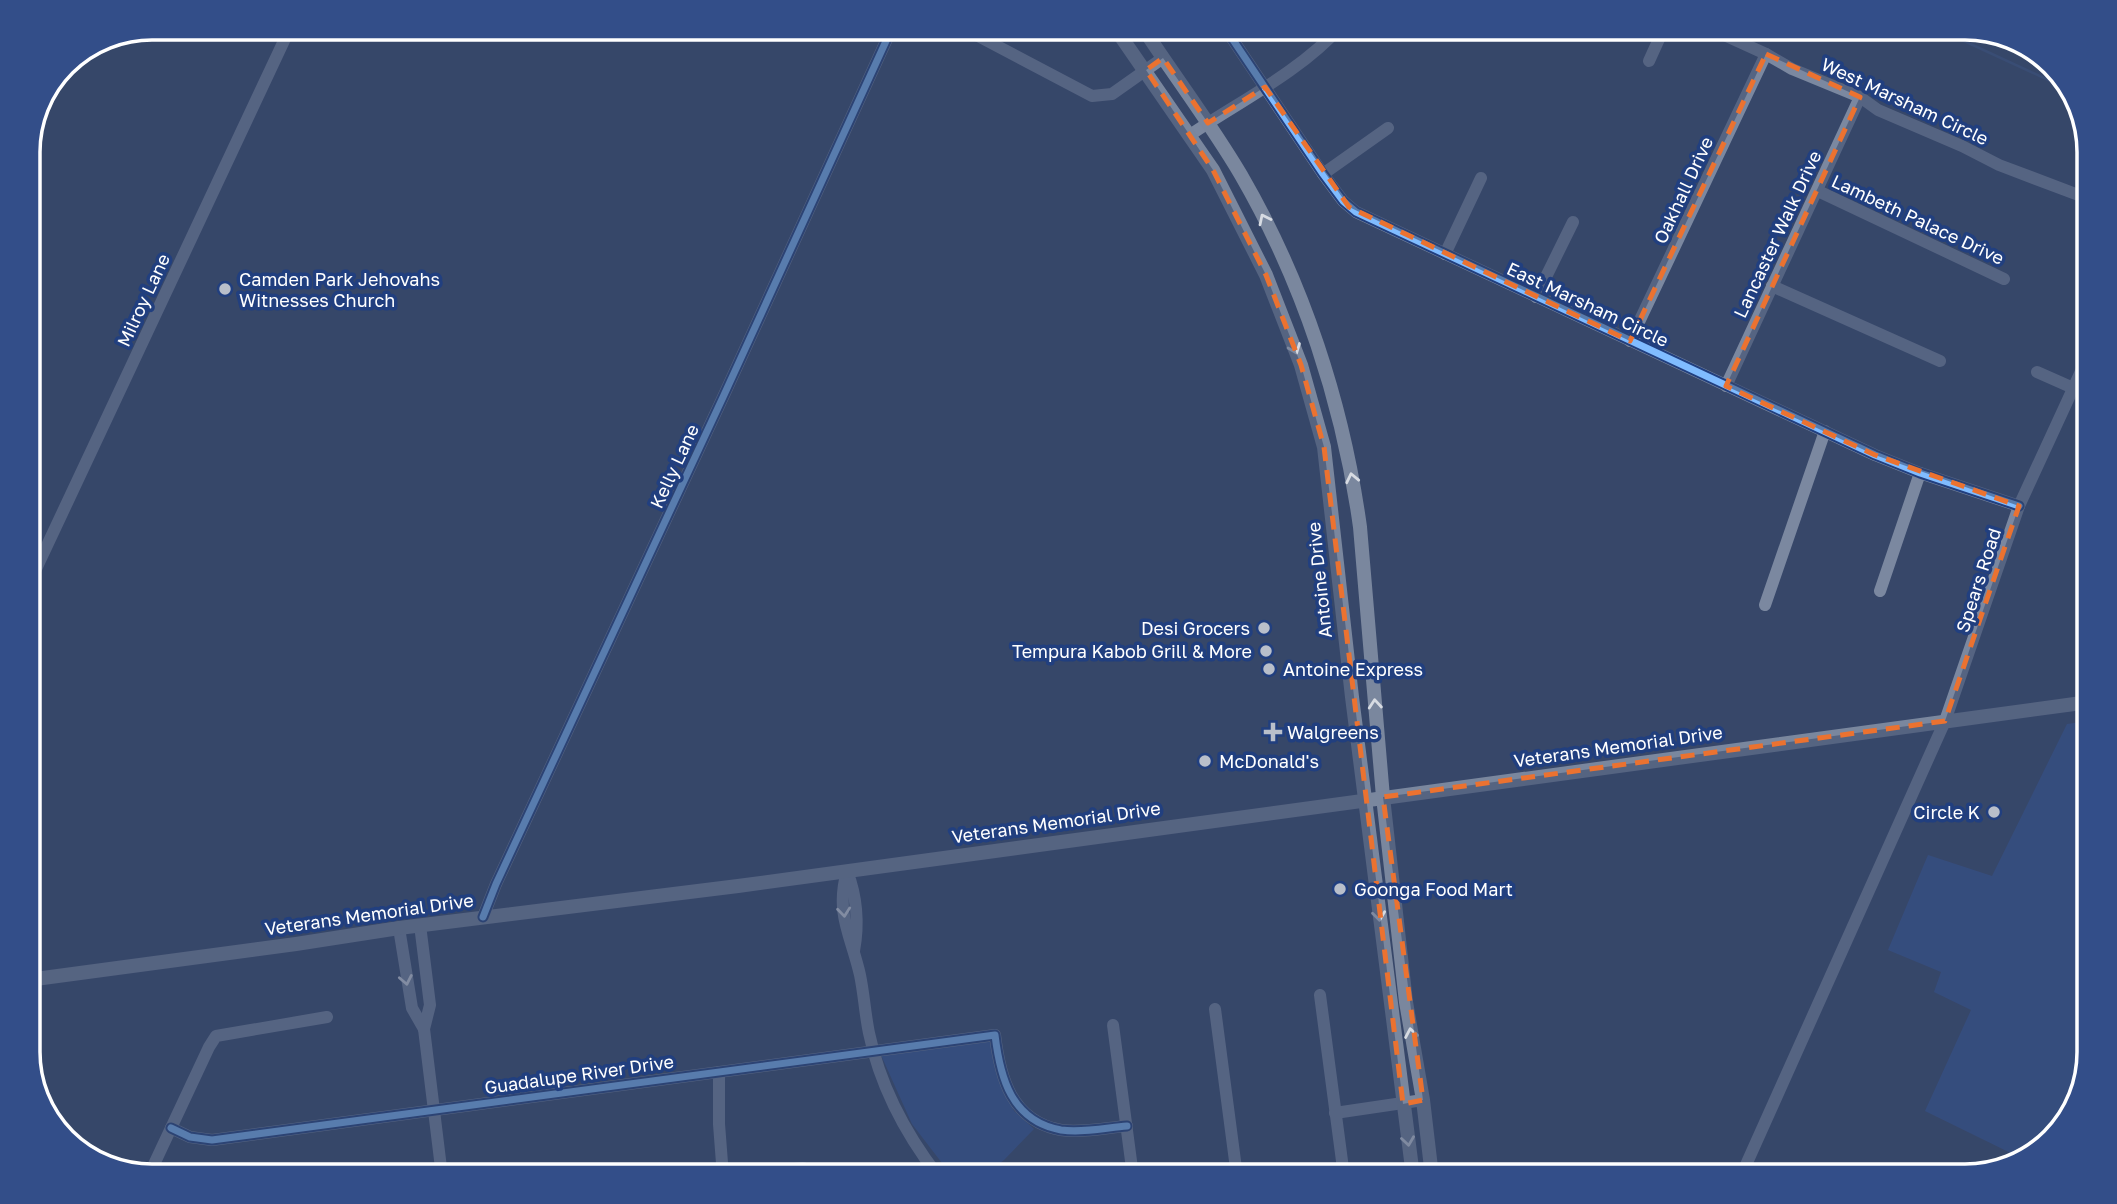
<svg xmlns="http://www.w3.org/2000/svg" width="2117" height="1204" font-family="'Golos Text',sans-serif">
	<style>
		.green { fill: #345596 }
		.lines { fill: none; stroke-linecap: round; stroke-linejoin: round }
		.stream { stroke: #3d5482; stroke-width: 2.5 }
		.minor { stroke: #7b88a0; stroke-width: 12 }
		.major { stroke: #7a879e; stroke-width: 14 }
		.cycleway-casing { stroke: #213f7f; stroke-width: 11 }
		.cycleway { stroke: #80bcff; stroke-width: 7 }
		.oneway { stroke: #d7dbe2 }
		.oneway2 { stroke: #dee1e7 }
		.marked { fill: none; stroke: #eb7230; stroke-width: 5; stroke-dasharray: 14 9; stroke-linejoin: round }
		.poi-dot { fill: #b9bfca; stroke: #213f7f; stroke-width: 2.5 }
		.labels { text-anchor: middle; dominant-baseline: central; stroke-width: 7; stroke-linejoin: round; paint-order: stroke }
		.street-label { font-size: 18px; fill: #fff; stroke: #213f7f }
		.poi-label { font-size: 18px; fill: #fff; stroke: #213f7f; text-anchor: start }
		.rim { fill: none; stroke: #fff; stroke-width: 3.5 }
	</style>
	<rect width="100%" height="100%" fill="#374769"/>
	<g class="green">
		<path d="M2089,721V1052L2073,1113L2025,1160L1925,1111L1971,1010L1934,992L1941,972L1888,950L1928,855L1992,876L2067,724Z"/>
		<path d="M990,1041L996,1070L1014,1111L1034,1129L1004,1160L982,1176H952L912,1124L881,1055Z"/>
	</g>
	<g class="lines">
		<path class="stream" d="M1936,28L2072,91"/>
		<g class="minor">
			<path d="M963,28L1092,96L1112,94L1163,58"/>
			<path d="M1225,28L1323,174L1343,201L1356,212L1875,455L1920,473L2019,506"/>
			<path d="M1709,28L1766,54L1792,69L1860,97L1878,110L1962,146L1999,165L2089,199"/>
			<path d="M1649,61L1664,28"/>
			<path d="M1190,135C1237,103 1301,71 1339,28"/>
			<path d="M1323,174L1388,128"/>
			<path d="M1818,191L2004,279"/>
			<path d="M1445,254L1481,178"/>
			<path d="M1772,286L1940,361"/>
			<path d="M1536,297L1573,222"/>
			<path d="M1630,341L1766,54"/>
			<path d="M2037,372L2089,395"/>
			<path d="M1726,386L1860,97"/>
			<path d="M28,586L290,28"/>
			<path d="M1880,591L1920,473"/>
			<path d="M1765,605L1825,431"/>
			<path d="M847,871C835,914 851,935 860,975C864,994 865,1014 869,1033C880,1086 905,1133 938,1176"/>
			<path d="M847,871C857,897 859,924 854,951"/>
			<path d="M483,917L496,884L724,395L892,28"/>
			<path d="M420,925L430,1005L424,1029L442,1176"/>
			<path d="M399,928L412,1008L424,1029"/>
			<path d="M1320,995L1344,1176"/>
			<path d="M1215,1009L1237,1176"/>
			<path d="M1113,1025L1133,1176"/>
			<path d="M719,1072V1124L723,1176"/>
			<path d="M1335,1113L1423,1100"/>
			<path d="M171,1128L190,1137L212,1140L995,1035C1000,1077 1011,1121 1061,1130C1082,1133 1105,1128 1127,1126"/>
			<path d="M1925,1173L1931,1176"/>
			<path d="M149,1175L209,1047L216,1036L327,1017"/>
			<path d="M735,1176L803,1168"/>
			<path d="M1741,1176L1945,721L2019,506L2089,354"/>
		</g>
		<g class="major">
			<path d="M1115,28L1213,170L1266,275L1301,365L1324,447L1352,697L1413,1176"/>
			<path d="M1143,28C1175,77 1211,124 1241,175C1303,282 1343,404 1360,527L1383,797L1406,1002L1423,1100L1432,1176"/>
			<path d="M28,980L296,944L399,928L738,886L2089,702"/>
		</g>
		<defs>
			<g id="cycleway">
				<path d="M1225,28L1323,174L1343,201L1356,212L1875,455L1920,473L2019,506"/>
				<path d="M483,917L496,884L724,395L892,28"/>
				<path d="M171,1128L190,1137L212,1140L995,1035C1000,1077 1011,1121 1061,1130C1082,1133 1105,1128 1127,1126"/>
			</g>
		</defs>
		<use href="#cycleway" class="cycleway-casing"/>
		<use href="#cycleway" class="cycleway"/>
	</g>
	<defs><path id="oneway-chevron" d="M-2-3.5L2.5 0L-2 3.5" fill="none" stroke-width="1.6" stroke-linecap="round" stroke-linejoin="round" transform="scale(1.75)"/></defs>
	<g class="oneway">
		<use href="#oneway-chevron" transform="translate(1264 219) rotate(-116)"/>
		<use href="#oneway-chevron" transform="translate(1295 349) rotate(69)"/>
		<use href="#oneway-chevron" transform="translate(1352 478) rotate(-102)"/>
		<use href="#oneway-chevron" transform="translate(1375 704) rotate(-95)"/>
		<use href="#oneway-chevron" transform="translate(1379 916) rotate(83)"/>
		<use href="#oneway-chevron" transform="translate(1411 1033) rotate(-100)"/>
		<use href="#oneway-chevron" transform="translate(1408 1141) rotate(82)"/>
	</g>
	<g class="oneway2">
		<use href="#oneway-chevron" transform="translate(844 912) rotate(84)"/>
		<use href="#oneway-chevron" transform="translate(406 980) rotate(79)"/>
	</g>
	<path d="M0 0H2117V1204H0ZM1766,54L1860,97L1726,386L1875,455L2019,506L1945,721L1383,797L1423,1100L1403,1104L1324,447L1301,365L1266,275L1213,170L1146,70L1163,58L1208,123L1265,87L1349,207L1630,341Z" fill="#374769" fill-opacity=".55" fill-rule="evenodd"/>
	<path class="marked" d="M1766,54L1860,97L1726,386L1875,455L2019,506L1945,721L1383,797L1423,1100L1403,1104L1324,447L1301,365L1266,275L1213,170L1146,70L1163,58L1208,123L1265,87L1349,207L1630,341Z"/>
	<g class="poi-dot">
		<circle cx="225" cy="289" r="7"/>
		<circle cx="1264" cy="628" r="7"/>
		<circle cx="1266" cy="651" r="7"/>
		<circle cx="1269" cy="669" r="7"/>
		<path d="M1269.5 721.5h7v7h7v7h-7v7h-7v-7h-7v-7h7z"/>
		<circle cx="1205" cy="761" r="7"/>
		<circle cx="1994" cy="812" r="7"/>
		<circle cx="1340" cy="889" r="7"/>
	</g>
	<g class="labels">
		<g class="street-label">
			<text transform="translate(1905 101) rotate(25)">West Marsham Circle</text>
			<text transform="translate(1683 190) rotate(-65)">Oakhall Drive</text>
			<text transform="translate(1918 219) rotate(25)">Lambeth Palace Drive</text>
			<text transform="translate(1777 234) rotate(-65)">Lancaster Walk Drive</text>
			<text transform="translate(143 300) rotate(-65)">Milroy Lane</text>
			<text transform="translate(1588 304) rotate(25)">East Marsham Circle</text>
			<text transform="translate(674 466) rotate(-65)">Kelly Lane</text>
			<text transform="translate(1319 580) rotate(-96)">Antoine Drive</text>
			<text transform="translate(1978 580) rotate(-72)">Spears Road</text>
			<text transform="translate(1618 746) rotate(-8)">Veterans Memorial Drive</text>
			<text transform="translate(1056 822) rotate(-8)">Veterans Memorial Drive</text>
			<text transform="translate(369 914) rotate(-8)">Veterans Memorial Drive</text>
			<text transform="translate(579 1074) rotate(-8)">Guadalupe River Drive</text>
		</g>
		<g class="poi-label">
			<text x="239" y="279">Camden Park Jehovahs<tspan x="239" dy="21">Witnesses Church</tspan></text>
			<text x="1250" y="628" text-anchor="end">Desi Grocers</text>
			<text x="1252" y="651" text-anchor="end">Tempura Kabob Grill &amp; More</text>
			<text x="1283" y="669">Antoine Express</text>
			<text x="1287" y="732">Walgreens</text>
			<text x="1219" y="761">McDonald's</text>
			<text x="1980" y="812" text-anchor="end">Circle K</text>
			<text x="1354" y="889">Goonga Food Mart</text>
		</g>
	</g>
	<path d="M0 0H2117V1204H0ZM152 40H1965A112 112 0 0 1 2077 152V1052A112 112 0 0 1 1965 1164H152A112 112 0 0 1 40 1052V152A112 112 0 0 1 152 40Z" fill="#334e89" fill-rule="evenodd"/>
	<path class="rim" d="M152 40H1965A112 112 0 0 1 2077 152V1052A112 112 0 0 1 1965 1164H152A112 112 0 0 1 40 1052V152A112 112 0 0 1 152 40Z"/>
</svg>
